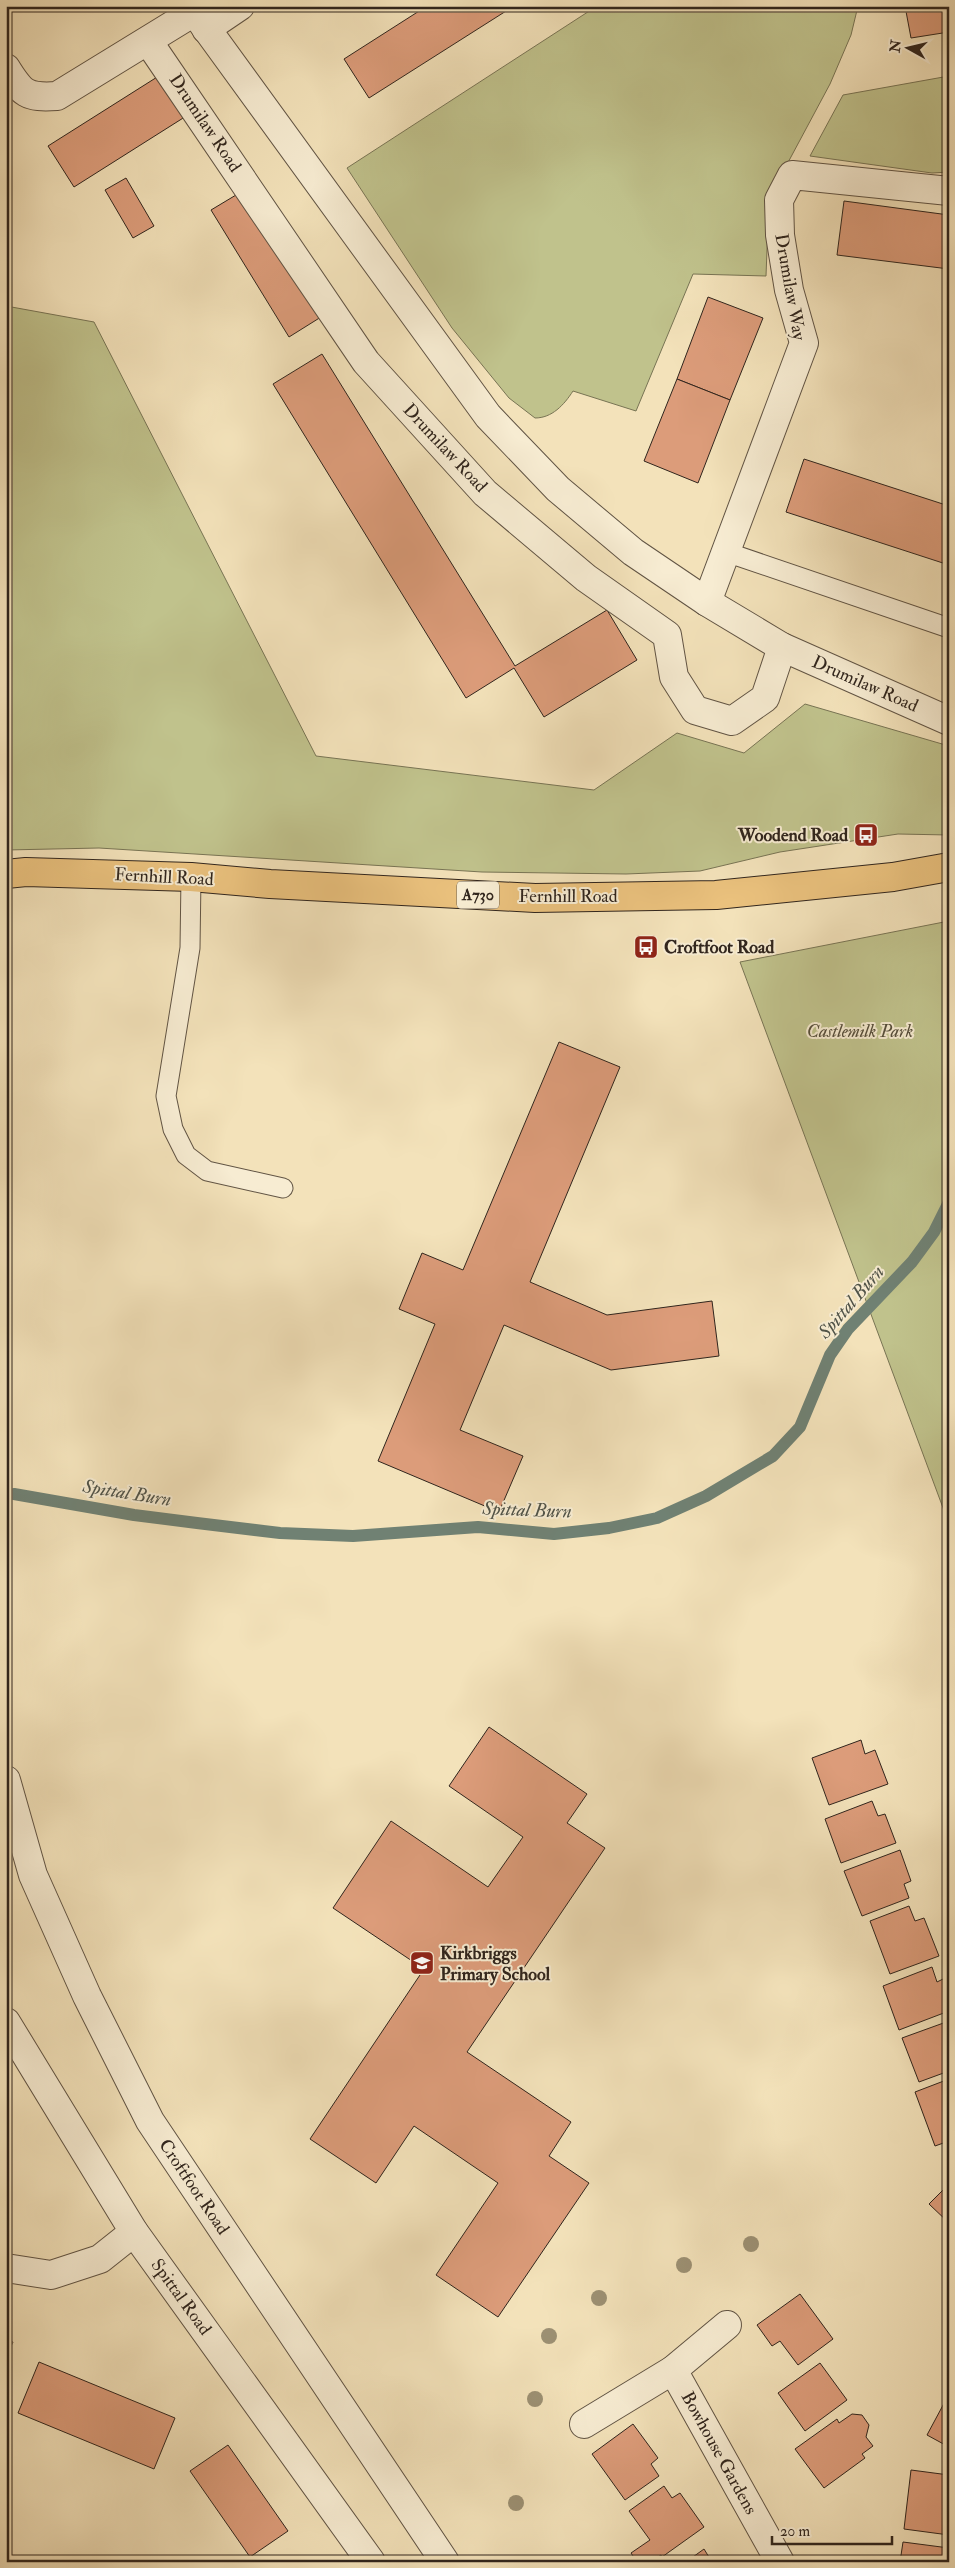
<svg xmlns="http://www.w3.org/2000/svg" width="955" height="2568" font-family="'IM FELL Double Pica',serif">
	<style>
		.green { fill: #c0c28c; stroke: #787454 }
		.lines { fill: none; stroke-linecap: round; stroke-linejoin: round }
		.stream { stroke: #708173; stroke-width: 12 }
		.building { fill: #dc9c7a; stroke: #30251d }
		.service-casing { stroke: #615444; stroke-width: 21 }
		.minor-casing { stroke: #615444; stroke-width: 30 }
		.tertiary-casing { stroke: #615444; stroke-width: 30 }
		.primary-casing { stroke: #30251d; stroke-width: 30 }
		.service { stroke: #f7ecd2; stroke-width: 19 }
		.minor { stroke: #f7ecd2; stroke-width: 28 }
		.tertiary { stroke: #f7ecd2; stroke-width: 28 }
		.primary { stroke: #eac17d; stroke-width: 28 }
		.tree { fill: #9c9073 }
		.labels { text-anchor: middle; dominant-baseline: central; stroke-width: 4; stroke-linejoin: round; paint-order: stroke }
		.shield { fill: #f7ecd2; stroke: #6c6153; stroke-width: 1 }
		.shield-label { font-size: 16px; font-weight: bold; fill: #30251d }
		.street-label { font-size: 18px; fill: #30251d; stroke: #f7ecd2 }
		.poi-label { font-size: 18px; font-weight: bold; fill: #30251d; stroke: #f7ecd2; text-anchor: start }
		.park-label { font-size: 18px; font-style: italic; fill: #544c39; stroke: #f7ecd2 }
		.water-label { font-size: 19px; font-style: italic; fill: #505348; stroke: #f7ecd2 }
	</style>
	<rect width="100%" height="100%" fill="#f3e2ba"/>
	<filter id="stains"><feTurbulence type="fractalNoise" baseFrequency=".004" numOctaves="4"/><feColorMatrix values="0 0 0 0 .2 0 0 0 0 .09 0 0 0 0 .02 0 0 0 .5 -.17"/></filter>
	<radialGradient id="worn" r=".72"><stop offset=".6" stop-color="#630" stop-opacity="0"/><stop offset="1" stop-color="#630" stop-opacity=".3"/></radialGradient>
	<g class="green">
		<path d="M597,6H858L851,35L830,84L769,198L766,276L693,274L636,411L573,391C564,405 552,418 535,418L509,398L452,328L347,168Z"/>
		<path d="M949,76V172L932,173L810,156L843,95Z"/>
		<path d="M6,306L94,322L316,756L594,790L677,733L744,753L805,704L949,746V835L898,834L780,852L700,871L626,874L482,872L99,848L6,850Z"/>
		<path d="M949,921V1524L740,962Z"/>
	</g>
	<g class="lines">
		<path class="stream" d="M14,1494L134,1515L197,1523L280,1533L353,1536L478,1527L554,1534L609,1528L657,1518L706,1496L773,1456L800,1427L830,1355L848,1329L912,1262L934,1232L949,1202"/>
	</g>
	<g class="building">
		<path d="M427,6H514L369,98L344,59Z"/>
		<path d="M905,6H949V32L911,38Z"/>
		<path d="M173,67L199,108L74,187L48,146Z"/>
		<path d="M126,178L154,226L133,238L105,190Z"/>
		<path d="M251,186L329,312L289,337L211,210Z"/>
		<path d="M844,201L949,215V269L837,255Z"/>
		<path d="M708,297L763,318L730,400L677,379Z"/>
		<path d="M322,354L515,666L607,610L637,660L544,717L514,668L466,698L273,384Z"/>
		<path d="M677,379L730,400L698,483L644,461Z"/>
		<path d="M804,459L949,506V565L786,512Z"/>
		<path d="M559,1042L620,1067L530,1282L607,1315L712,1301L719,1356L611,1370L504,1325L460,1430L523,1456L499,1512L378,1461L435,1324L399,1309L422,1253L463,1270Z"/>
		<path d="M489,1727L587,1794L567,1823L605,1848L467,2052L571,2122L549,2156L589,2183L498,2317L436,2275L498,2183L414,2126L376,2183L310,2139L424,1969L333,1908L391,1821L488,1887L523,1837L449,1786Z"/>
		<path d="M861,1740L865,1754L875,1750L888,1784L829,1805L812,1758Z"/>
		<path d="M872,1801L878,1816L885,1814L896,1843L841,1863L825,1819Z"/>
		<path d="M900,1850L911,1881L904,1884L909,1898L862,1916L844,1871Z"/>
		<path d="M909,1906L915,1921L924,1918L939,1956L890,1974L870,1921Z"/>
		<path d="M932,1967L937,1982L943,1979L949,1993V2011L899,2030L883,1986Z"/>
		<path d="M949,2021V2071L919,2082L902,2038Z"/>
		<path d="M949,2079V2141L935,2146L915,2092Z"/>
		<path d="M949,2184V2223L929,2204Z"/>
		<path d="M800,2294L833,2339L798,2365L780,2341L772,2346L757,2325Z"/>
		<path d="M6,2339L13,2342L6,2357Z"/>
		<path d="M39,2362L175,2418L154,2469L18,2413Z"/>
		<path d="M820,2363L847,2400L805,2431L778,2393Z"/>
		<path d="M949,2394V2447L927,2435Z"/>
		<path d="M852,2414L862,2415L869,2425L866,2437L873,2446L862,2454L865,2458L824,2488L795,2449L837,2419L839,2423Z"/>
		<path d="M633,2424L658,2458L651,2464L659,2476L625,2500L592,2454Z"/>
		<path d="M228,2445L288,2531L250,2557L190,2471Z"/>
		<path d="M911,2470L949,2475V2535L904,2529Z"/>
		<path d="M664,2486L672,2498L680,2493L704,2527L662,2557L661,2555L651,2562H637L631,2553L650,2540L629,2511Z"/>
		<path d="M903,2542L949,2548V2562H900Z"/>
		<path d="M704,2549L712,2562H686Z"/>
	</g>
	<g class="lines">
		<defs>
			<g id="service">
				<path d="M726,552L949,628"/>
				<path d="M191,877L190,948L166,1096L173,1129L186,1155L207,1171L283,1188"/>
			</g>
			<g id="minor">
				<path d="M190,6L488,416L558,489L633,552L707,602L782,647L949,721"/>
				<path d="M206,29L240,6"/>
				<path d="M148,41L366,362L485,493L586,578L667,635L674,677L695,710L732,721L765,698L782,647"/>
				<path d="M6,68C22,94 27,98 57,96L194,12"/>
				<path d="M707,602L804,343L789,290L780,235L779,200L792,175L949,191"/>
				<path d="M6,2022L134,2232L371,2562"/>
				<path d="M6,2268L51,2275L100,2259L134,2232"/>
				<path d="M673,2370L780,2562"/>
				<path d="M584,2424L673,2370L727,2325"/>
			</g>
			<path id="tertiary" d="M6,1780L33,1875L87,1996L150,2121L445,2562"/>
			<path id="primary" d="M6,874L26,872L191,877L270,884L535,898L716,895L893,877L949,867"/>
		</defs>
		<use href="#service" class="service-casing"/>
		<use href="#minor" class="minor-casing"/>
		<use href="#tertiary" class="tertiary-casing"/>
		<use href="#primary" class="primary-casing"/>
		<use href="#service" class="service"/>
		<use href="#minor" class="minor"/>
		<use href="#tertiary" class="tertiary"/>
		<use href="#primary" class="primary"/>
	</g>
	<g class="tree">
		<circle cx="751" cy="2244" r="8"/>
		<circle cx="684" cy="2265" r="8"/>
		<circle cx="599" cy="2298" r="8"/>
		<circle cx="549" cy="2336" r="8"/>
		<circle cx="535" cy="2399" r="8"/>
		<circle cx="516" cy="2503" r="8"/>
	</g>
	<defs>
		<symbol id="bus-square" viewBox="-11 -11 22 22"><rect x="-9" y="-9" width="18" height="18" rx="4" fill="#8f2418" stroke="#f7ecd2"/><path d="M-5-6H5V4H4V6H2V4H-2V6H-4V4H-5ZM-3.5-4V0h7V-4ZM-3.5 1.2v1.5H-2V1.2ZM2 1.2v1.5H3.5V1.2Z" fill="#fff"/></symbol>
		<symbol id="school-square" viewBox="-11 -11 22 22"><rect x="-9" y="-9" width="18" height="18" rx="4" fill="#8f2418" stroke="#f7ecd2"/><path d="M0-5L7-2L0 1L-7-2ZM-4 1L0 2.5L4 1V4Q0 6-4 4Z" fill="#fff"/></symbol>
	</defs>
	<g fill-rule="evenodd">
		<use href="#bus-square" x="852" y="821" width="28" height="28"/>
		<use href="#bus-square" x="632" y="933" width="28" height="28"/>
		<use href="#school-square" x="408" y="1949" width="28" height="28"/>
	</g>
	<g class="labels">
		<rect class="shield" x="457" y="881.5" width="42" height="27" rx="4"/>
		<g class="shield-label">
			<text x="478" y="895">A730</text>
		</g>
		<g class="street-label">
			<text transform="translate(205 123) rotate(56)">Drumilaw Road</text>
			<text transform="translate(790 287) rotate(80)">Drumilaw Way</text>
			<text transform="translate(445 448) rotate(47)">Drumilaw Road</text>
			<text transform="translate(865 684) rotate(24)">Drumilaw Road</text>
			<text transform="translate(164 877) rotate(3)">Fernhill Road</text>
			<text x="568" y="896">Fernhill Road</text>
			<text transform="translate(194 2187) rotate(56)">Croftfoot Road</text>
			<text transform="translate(181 2297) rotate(54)">Spittal Road</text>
			<text transform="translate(719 2453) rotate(61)">Bowhouse Gardens</text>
		</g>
		<g class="poi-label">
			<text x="848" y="835" text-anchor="end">Woodend Road</text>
			<text x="664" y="947">Croftfoot Road</text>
			<text x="440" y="1953">Kirkbriggs<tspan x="440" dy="21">Primary School</tspan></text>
		</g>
		<g class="park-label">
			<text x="860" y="1031">Castlemilk Park</text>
		</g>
		<g class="water-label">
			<text transform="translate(851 1302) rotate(-49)">Spittal Burn</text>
			<text transform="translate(127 1493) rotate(9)">Spittal Burn</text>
			<text transform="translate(527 1510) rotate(2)">Spittal Burn</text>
		</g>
	</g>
	<rect width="955" height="2568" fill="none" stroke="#f3e2ba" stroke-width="25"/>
	<rect x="8" y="8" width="940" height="2553" fill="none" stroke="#30251d" stroke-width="2.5"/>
	<rect x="12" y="12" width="930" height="2543" fill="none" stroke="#30251d"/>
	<g transform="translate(908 48) rotate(278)" stroke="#f7ecd2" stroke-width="4" paint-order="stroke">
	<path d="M0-4L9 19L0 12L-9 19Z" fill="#30251d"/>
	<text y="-8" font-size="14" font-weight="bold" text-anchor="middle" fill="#30251d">N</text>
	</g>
	<path d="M772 2536v8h120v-8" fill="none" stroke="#30251d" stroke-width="2.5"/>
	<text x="780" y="2536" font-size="15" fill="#30251d" stroke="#f7ecd2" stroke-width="4" paint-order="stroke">20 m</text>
	<rect width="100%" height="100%" filter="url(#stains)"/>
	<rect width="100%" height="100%" fill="url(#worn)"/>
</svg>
